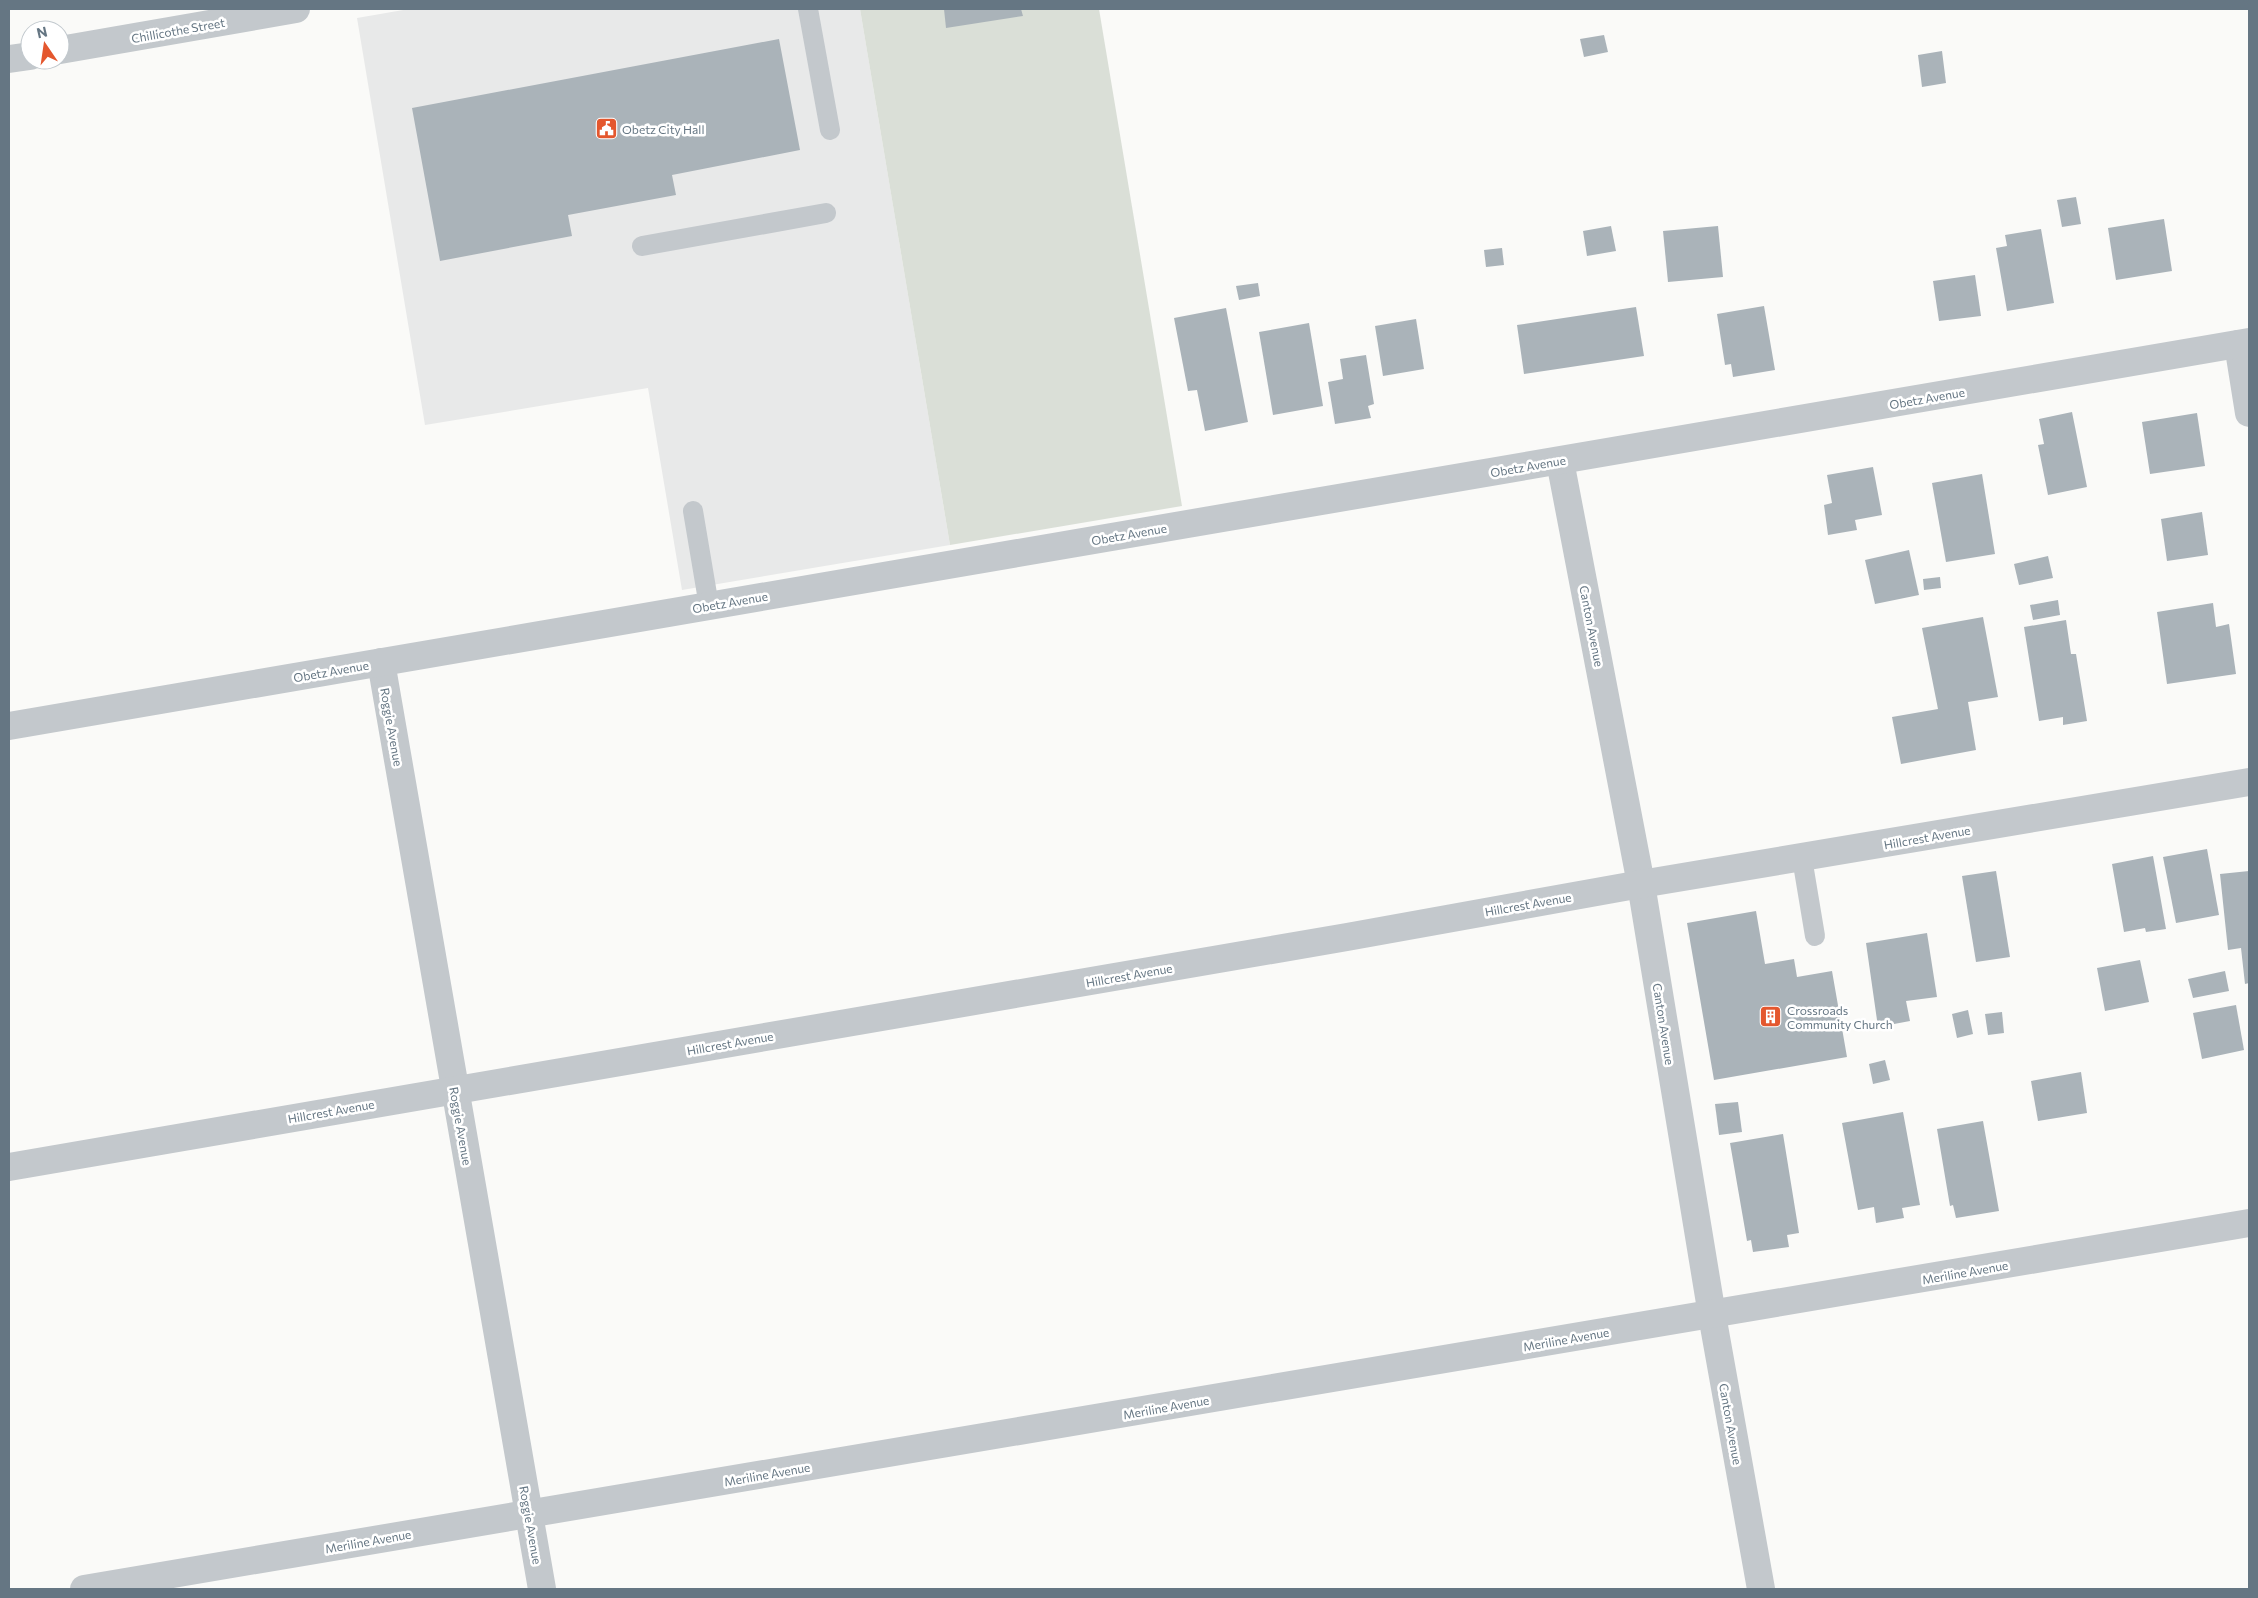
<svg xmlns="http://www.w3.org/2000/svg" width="2258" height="1598" font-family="Commissioner,sans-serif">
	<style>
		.built { fill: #e8e9e9 }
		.green { fill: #dadfd7 }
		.building { fill: #aab3b9 }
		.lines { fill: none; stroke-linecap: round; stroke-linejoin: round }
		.lane { stroke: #c3c8cc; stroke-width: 20 }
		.street { stroke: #c3c8cc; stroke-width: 28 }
		.labels { text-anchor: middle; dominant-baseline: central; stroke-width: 5; stroke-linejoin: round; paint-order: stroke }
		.street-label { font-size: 12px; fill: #657683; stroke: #fff }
		.poi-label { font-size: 12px; fill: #657683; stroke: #fff; text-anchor: start }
	</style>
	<rect width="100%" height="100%" fill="#fafaf8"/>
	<path class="built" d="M409,9H860L950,545L682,590L648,388L425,425L357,18Z"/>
	<path class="green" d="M860,9H1099L1182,506L950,545Z"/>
	<g class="building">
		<path d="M944,9H1021L1023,16L946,28Z"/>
		<path d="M1604,35L1608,52L1584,57L1580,39Z"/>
		<path d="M779,39L800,150L672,175L676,195L568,215L572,236L440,261L412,108Z"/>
		<path d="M1942,51L1946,83L1922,87L1918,55Z"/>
		<path d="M2076,197L2081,224L2062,227L2057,200Z"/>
		<path d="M2164,219L2172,271L2116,280L2108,228Z"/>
		<path d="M1611,226L1616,251L1587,256L1583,231Z"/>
		<path d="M1718,226L1723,277L1668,282L1663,231Z"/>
		<path d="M2041,229L2054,303L2007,311L1996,248L2007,246L2005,235Z"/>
		<path d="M1502,248L1504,265L1486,267L1484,250Z"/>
		<path d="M1975,275L1981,316L1939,321L1933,281Z"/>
		<path d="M1258,283L1260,296L1239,300L1236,286Z"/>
		<path d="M1764,306L1775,370L1733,377L1731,364L1725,365L1717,314Z"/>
		<path d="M1636,307L1644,356L1524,374L1517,325Z"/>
		<path d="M1226,308L1248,422L1205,431L1197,390L1188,391L1174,318Z"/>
		<path d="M1416,319L1424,369L1383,376L1375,326Z"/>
		<path d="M1309,323L1323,406L1273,415L1259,332Z"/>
		<path d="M1366,355L1374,404L1368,406L1371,418L1335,424L1328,382L1343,379L1340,359Z"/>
		<path d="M2072,412L2087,487L2048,495L2038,445L2044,444L2039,419Z"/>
		<path d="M2197,413L2205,466L2150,474L2142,422Z"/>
		<path d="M1873,467L1882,515L1855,520L1857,530L1828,535L1824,505L1832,503L1827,475Z"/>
		<path d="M1982,474L1995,554L1946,562L1932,483Z"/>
		<path d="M2202,512L2208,555L2167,561L2161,519Z"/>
		<path d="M1909,550L1919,595L1875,604L1865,560Z"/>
		<path d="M2048,556L2053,578L2019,585L2014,564Z"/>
		<path d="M1940,577L1941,588L1924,590L1923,579Z"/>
		<path d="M2058,600L2060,615L2033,620L2030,605Z"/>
		<path d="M2213,603L2216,627L2229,624L2236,674L2167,684L2157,612Z"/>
		<path d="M1983,617L1998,697L1968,702L1976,750L1901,764L1892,717L1938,709L1922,628Z"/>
		<path d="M2066,620L2071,654H2076L2087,721L2063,725V717L2039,721L2024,627Z"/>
		<path d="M2207,849L2219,915L2176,923L2163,857Z"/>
		<path d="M2153,856L2166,929L2146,932L2145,928L2124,932L2112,864Z"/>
		<path d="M1996,871L2010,957L1976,962L1962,876Z"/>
		<path d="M2249,871V983L2245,984L2241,948L2228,950L2220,874Z"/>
		<path d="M1756,911L1765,964L1794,959L1797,977L1832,971L1847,1057L1714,1080L1687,923Z"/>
		<path d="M1927,933L1937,997L1906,1001L1910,1021L1878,1027L1866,943Z"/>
		<path d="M2140,960L2149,1002L2105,1011L2097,968Z"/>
		<path d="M2225,971L2229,991L2193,998L2188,979Z"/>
		<path d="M2236,1005L2244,1050L2202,1059L2193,1013Z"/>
		<path d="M1968,1010L1973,1034L1957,1038L1952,1014Z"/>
		<path d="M2002,1012L2004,1033L1988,1035L1985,1014Z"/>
		<path d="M1885,1060L1890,1080L1873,1084L1869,1064Z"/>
		<path d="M2081,1072L2087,1113L2038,1121L2031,1081Z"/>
		<path d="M1738,1102L1742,1132L1719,1135L1715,1104Z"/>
		<path d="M1903,1112L1920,1205L1902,1208L1904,1218L1876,1223L1874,1207L1858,1210L1842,1123Z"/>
		<path d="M1983,1121L1999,1211L1956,1218L1953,1205L1950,1206L1937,1129Z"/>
		<path d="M1783,1134L1799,1233L1787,1235L1789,1247L1753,1252L1751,1240L1747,1241L1730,1143Z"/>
	</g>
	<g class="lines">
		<g class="lane">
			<path d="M808,9L830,130"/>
			<path d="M642,246L826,213"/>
			<path d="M693,511L709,606"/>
			<path d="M1802,858L1815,936"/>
		</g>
		<g class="street">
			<path d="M60,50L296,9"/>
			<path d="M9,59L30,56"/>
			<path d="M2238,344L2249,413"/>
			<path d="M1560,461L1641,884L1712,1315L1761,1589"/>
			<path d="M381,662L542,1589"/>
			<path d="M9,726L2249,342"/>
			<path d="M9,1167L1347,937L1641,884L2249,782"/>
			<path d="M84,1589L2249,1223"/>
		</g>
	</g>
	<defs>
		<symbol id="civic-square" viewBox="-11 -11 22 22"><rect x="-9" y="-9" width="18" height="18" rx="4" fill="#e4572e" stroke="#fff"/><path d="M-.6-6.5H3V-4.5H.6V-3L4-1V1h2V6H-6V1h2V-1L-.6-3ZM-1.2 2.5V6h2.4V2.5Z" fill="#fff"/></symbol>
		<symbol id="building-square" viewBox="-11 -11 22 22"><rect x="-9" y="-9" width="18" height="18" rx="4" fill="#e4572e" stroke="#fff"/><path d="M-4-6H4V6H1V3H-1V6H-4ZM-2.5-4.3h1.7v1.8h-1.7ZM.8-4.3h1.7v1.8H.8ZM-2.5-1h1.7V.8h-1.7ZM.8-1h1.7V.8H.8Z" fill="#fff"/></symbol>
	</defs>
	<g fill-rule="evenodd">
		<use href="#civic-square" x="594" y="116" width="25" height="25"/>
		<use href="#building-square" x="1758" y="1004" width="25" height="25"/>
	</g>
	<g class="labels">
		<g class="street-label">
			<text transform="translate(178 30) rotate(-10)">Chillicothe Street</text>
			<text transform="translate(1927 398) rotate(-10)">Obetz Avenue</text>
			<text transform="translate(1528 466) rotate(-10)">Obetz Avenue</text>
			<text transform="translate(1129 534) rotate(-10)">Obetz Avenue</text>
			<text transform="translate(730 602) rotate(-10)">Obetz Avenue</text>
			<text transform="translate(1592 626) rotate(79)">Canton Avenue</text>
			<text transform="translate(331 671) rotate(-10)">Obetz Avenue</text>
			<text transform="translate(392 727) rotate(80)">Roggie Avenue</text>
			<text transform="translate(1927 837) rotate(-10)">Hillcrest Avenue</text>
			<text transform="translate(1528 904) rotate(-10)">Hillcrest Avenue</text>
			<text transform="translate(1129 975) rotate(-10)">Hillcrest Avenue</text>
			<text transform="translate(1664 1024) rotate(81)">Canton Avenue</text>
			<text transform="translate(730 1043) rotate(-10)">Hillcrest Avenue</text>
			<text transform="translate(331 1111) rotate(-10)">Hillcrest Avenue</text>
			<text transform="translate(461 1126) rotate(80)">Roggie Avenue</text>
			<text transform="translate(1965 1272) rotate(-10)">Meriline Avenue</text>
			<text transform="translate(1566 1339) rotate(-10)">Meriline Avenue</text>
			<text transform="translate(1166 1407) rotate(-10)">Meriline Avenue</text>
			<text transform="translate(1731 1424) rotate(80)">Canton Avenue</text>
			<text transform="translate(767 1474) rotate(-10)">Meriline Avenue</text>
			<text transform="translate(531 1525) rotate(80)">Roggie Avenue</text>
			<text transform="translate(368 1541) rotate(-10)">Meriline Avenue</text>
		</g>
		<g class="poi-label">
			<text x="622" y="129">Obetz City Hall</text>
			<text x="1787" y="1010">Crossroads<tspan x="1787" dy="14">Community Church</tspan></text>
		</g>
	</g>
	<rect width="2258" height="1598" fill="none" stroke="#657683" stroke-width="20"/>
	<g transform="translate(45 45) rotate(347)"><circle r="24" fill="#ffffff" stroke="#c1c8cd"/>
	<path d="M0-4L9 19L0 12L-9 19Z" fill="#e4572e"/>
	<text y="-8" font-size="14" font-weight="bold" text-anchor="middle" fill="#657683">N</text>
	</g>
</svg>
